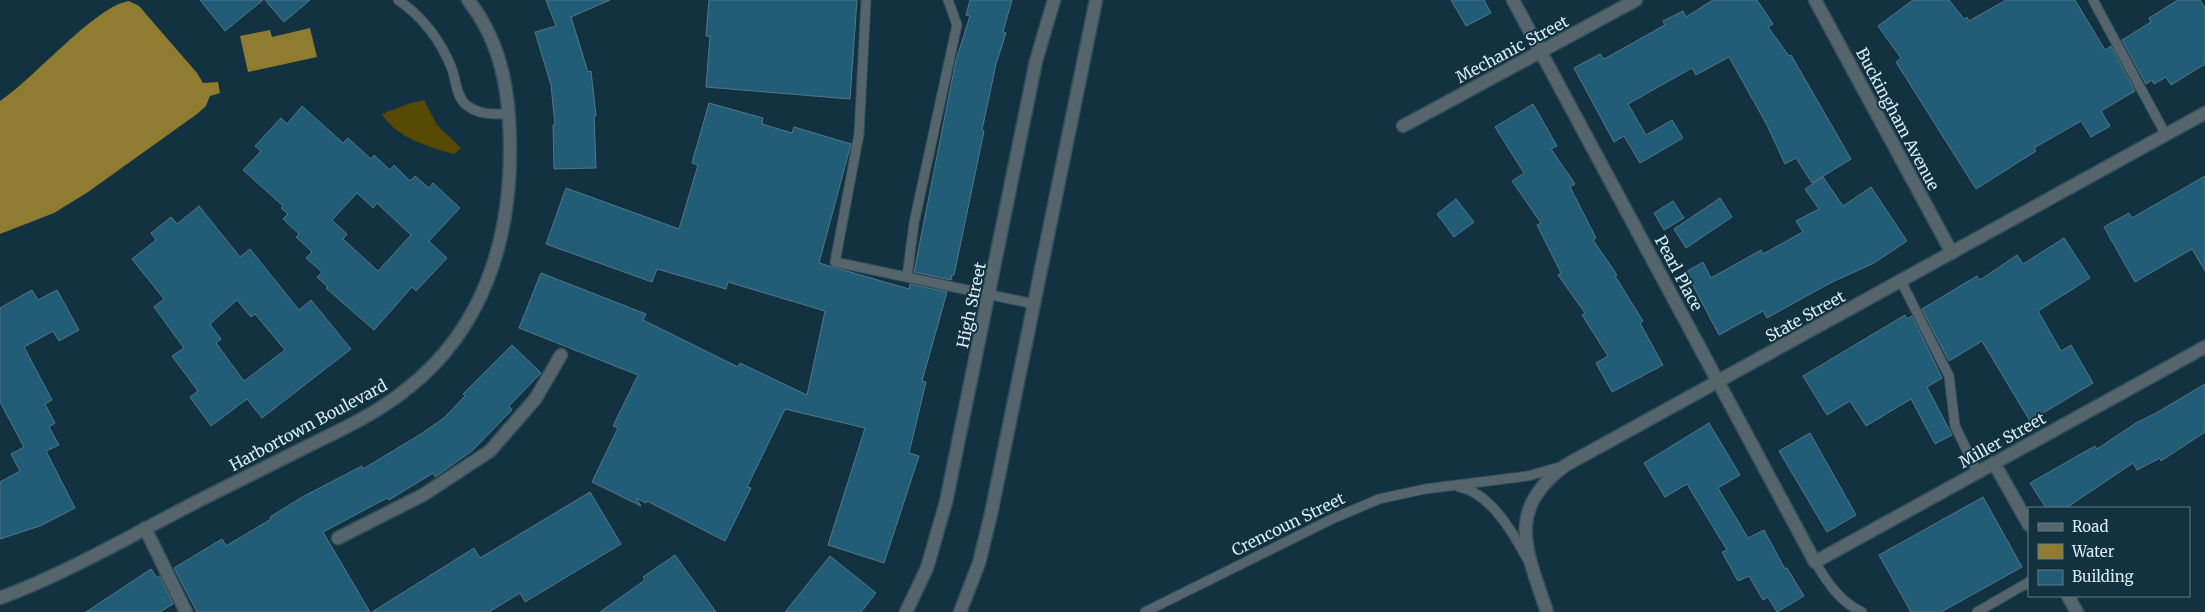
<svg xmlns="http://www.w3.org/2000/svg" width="2205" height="612" font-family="Merriweather,serif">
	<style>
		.green { fill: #574802 }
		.water { fill: #907c30 }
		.building { fill: #215d77; stroke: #557686; fill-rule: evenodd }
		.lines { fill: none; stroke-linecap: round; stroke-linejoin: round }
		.service-casing { stroke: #32505e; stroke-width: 11 }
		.minor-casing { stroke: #32505e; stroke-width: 15 }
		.tertiary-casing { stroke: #32505e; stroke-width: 15 }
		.service { stroke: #56646b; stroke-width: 9 }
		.minor { stroke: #56646b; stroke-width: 12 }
		.tertiary { stroke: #56646b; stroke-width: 12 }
		.labels { text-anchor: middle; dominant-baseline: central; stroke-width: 4; stroke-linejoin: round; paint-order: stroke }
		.street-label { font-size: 16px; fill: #d9ebf4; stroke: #123241 }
	</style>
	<rect width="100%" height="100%" fill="#123241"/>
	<path class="green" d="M424,100L437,125L461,148L454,154C429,147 396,138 382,114L408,104Z"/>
	<g class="water">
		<path d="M129,1L139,6L197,73L203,83L218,82L220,93L210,96L206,106L197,114L88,192L54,213L0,234V101C34,79 95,6 129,1Z"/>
		<path d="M310,28L317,57L248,72L240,36L270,30L272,37Z"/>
	</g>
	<g class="building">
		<path d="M200,0H263L225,31Z"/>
		<path d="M265,0H310L284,22Z"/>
		<path d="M546,0H610L571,17L588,72L591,71L596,116H594L596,168L554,169L553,125H555L551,85L535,32L556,26Z"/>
		<path d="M709,0H857L850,99L706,87L710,36H706Z"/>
		<path d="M970,0H1012L1003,32L1006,33L996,64L982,130L984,131L954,275H952L951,280L914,272L956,60L970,16L966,15Z"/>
		<path d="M1451,0H1484L1491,13L1466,26Z"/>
		<path d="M1713,0H1757L1773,24L1768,27L1789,56L1791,55L1851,159L1812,183L1796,158L1785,164L1767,125L1729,57L1696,75L1692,68L1628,104L1646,135L1672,120L1683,138L1640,163L1624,136L1614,142L1574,68L1600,54L1604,59L1665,25L1663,21L1683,11L1686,17Z"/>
		<path d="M1913,0H1949L1964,19L1967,17L1969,21L2006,0H2075L2105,50L2111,46L2135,91L2101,111L2110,126L2091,137L2081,121L2034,148L2036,151L1976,189L1896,62L1901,58L1878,26Z"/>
		<path d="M2178,0H2200L2205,8V64L2171,85L2166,77L2154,84L2152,80L2146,84L2122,40L2151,22L2149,18Z"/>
		<path d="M709,103L763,118L762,124L792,133L794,127L851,144L819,263L909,289L910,284L947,292L922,381L926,382L909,453L919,456L884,563L828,545L865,428L785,409L747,487L751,488L725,541L647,501L646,503L636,498L641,506L592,482L618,428L613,426L638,375L519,328L541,273L646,314L643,320L738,367L740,363L807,395L825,311L728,282L726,289L657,269L652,282L546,244L566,188L679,229L698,165L692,163Z"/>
		<path d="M1533,104L1557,146L1551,149L1575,184L1570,187L1596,238L1593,240L1617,275L1615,276L1643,321L1640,323L1663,365L1612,392L1596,363L1608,356L1582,315L1585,313L1558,275L1561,273L1537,225L1541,223L1512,181L1524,173L1495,127Z"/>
		<path d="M302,106L343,143L348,138L371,159L374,155L390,170L394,165L410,181L415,176L429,188L433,183L460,208L429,241L447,258L416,291L412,287L374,330L326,288L328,287L317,277L322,272L306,258L312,252L296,237L299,234L283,219L288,214L281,208L283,206L243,170L261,151L255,146L281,118L287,124ZM357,193L373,208L377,203L411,235L378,271L343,239L347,234L332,220Z"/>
		<path d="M2205,176V271L2192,249L2135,282L2104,227L2129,213L2132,218Z"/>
		<path d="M1823,177L1843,206L1871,187L1907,241L1874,263L1830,283L1767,318L1763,311L1719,335L1686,272L1703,262L1711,278L1761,250L1763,254L1803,232L1796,221L1819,209L1805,189Z"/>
		<path d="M1720,198L1732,217L1686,248L1674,229Z"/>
		<path d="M1456,199L1474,222L1454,237L1437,214Z"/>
		<path d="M1673,201L1684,218L1664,230L1654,213Z"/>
		<path d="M199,206L240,257L250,249L299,310L311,300L351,349L262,418L247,399L211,426L190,397L198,391L172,356L184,348L154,307L164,299L132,259L156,240L151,233L171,217L177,224ZM237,300L251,317L255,314L285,350L244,381L216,343L221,339L210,324Z"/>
		<path d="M2064,238L2090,278L2038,311L2061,351L2071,345L2093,383L2030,421L1982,341L1949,361L1922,309L1977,276L1980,280L2017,255L2023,264Z"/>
		<path d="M32,290L38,300L57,290L79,330L59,341L53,331L24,347L52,400L45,404L55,423L49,427L59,445L46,451L75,508L40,526L0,539V482L20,471L11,454L24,447L0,402V308Z"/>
		<path d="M1905,315L1907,319L1912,316L1942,378L1927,387L1952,435L1935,444L1911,399L1866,426L1850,401L1827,415L1803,376Z"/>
		<path d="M512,345L541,373L509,406L512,410L472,451L435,477L433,473L389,500L387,498L323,532L370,612H197L174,568L222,539L226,546L271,519L270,517L304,496L362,466L363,469L421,434L444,418L465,396L463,394Z"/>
		<path d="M2205,384V432L2161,461L2160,458L2137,470L2133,463L2066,508H2046L2030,483L2095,446L2097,449L2136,423L2156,413Z"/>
		<path d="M1709,423L1740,475L1718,488L1748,538L1764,530L1785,569L1787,568L1804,596L1777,612L1768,597L1763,600L1749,576L1738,581L1722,552L1727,550L1687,484L1665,497L1644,463Z"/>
		<path d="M1810,433L1856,515L1827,532L1779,451Z"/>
		<path d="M590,492L621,544L525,602L520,593L489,612H372L474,548L480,558Z"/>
		<path d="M1983,497L2022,567L1941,612H1911L1879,555Z"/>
		<path d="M675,555L716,612H600L645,580L643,577Z"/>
		<path d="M830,556L876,593L861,612H785Z"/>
		<path d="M151,569L157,578L160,576L173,604L160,612H86Z"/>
	</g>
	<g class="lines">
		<defs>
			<g id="service">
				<path d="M398,0C423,17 441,41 452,69C456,80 456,95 465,104C478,115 493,114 509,114"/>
				<path d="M866,0L859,134L835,262L1034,304"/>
				<path d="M2093,0L2166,135"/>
				<path d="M907,277L914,223L957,25L948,0"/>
				<path d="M1901,281L1949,376L1955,426L1978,473"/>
				<path d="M1459,487C1490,492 1514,534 1527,559"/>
				<path d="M1815,562C1828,583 1839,601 1862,612"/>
				<path d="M1145,612L1332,519L1379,499L1425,489L1528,476L1563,466"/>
				<path d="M1977,612L2029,582"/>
			</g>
			<g id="minor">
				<path d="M1513,0L1815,562L2205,347"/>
				<path d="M1815,0L1952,253"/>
				<path d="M1403,126L1636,0"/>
				<path d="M1994,463L2029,525"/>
				<path d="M145,528L186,612"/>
				<path d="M338,538L423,495L490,451L536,398L561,355"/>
				<path d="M2068,596L2077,612"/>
				<path d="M0,598C70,572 137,532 204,498C240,480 276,462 312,444C345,428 379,412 408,388C482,330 510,242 510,151C510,96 503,44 468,0"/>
				<path d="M906,612L927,568L946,502L1036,61L1054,0"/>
				<path d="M960,612L979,563L991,514L1096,0"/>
			</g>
			<path id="tertiary" d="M1547,612C1527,551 1504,510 1566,465L2205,113"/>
		</defs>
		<use href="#service" class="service-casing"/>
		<use href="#minor" class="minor-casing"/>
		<use href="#tertiary" class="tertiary-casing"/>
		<use href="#service" class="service"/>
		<use href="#minor" class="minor"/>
		<use href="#tertiary" class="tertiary"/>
	</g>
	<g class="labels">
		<g class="street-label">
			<text transform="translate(1512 49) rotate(-28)">Mechanic Street</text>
			<text transform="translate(1898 119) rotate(62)">Buckingham Avenue</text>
			<text transform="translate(1679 273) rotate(62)">Pearl Place</text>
			<text transform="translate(971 305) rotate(-78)">High Street</text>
			<text transform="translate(1805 316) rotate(-29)">State Street</text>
			<text transform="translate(308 425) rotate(-28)">Harbortown Boulevard</text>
			<text transform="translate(2002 440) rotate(-29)">Miller Street</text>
			<text transform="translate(1288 524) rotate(-26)">Crencoun Street</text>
		</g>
	</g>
	<rect x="2028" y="507" width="162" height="90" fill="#123241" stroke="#627c89"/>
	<rect x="2038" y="523" width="25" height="8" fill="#56646b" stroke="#627c89"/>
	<text x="2072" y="532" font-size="15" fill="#d9ebf4">Road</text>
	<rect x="2038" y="544" width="25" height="15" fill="#907c30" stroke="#627c89"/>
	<text x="2072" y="557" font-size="15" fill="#d9ebf4">Water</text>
	<rect x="2038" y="570" width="25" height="15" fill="#215d77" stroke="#627c89"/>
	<text x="2072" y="582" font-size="15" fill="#d9ebf4">Building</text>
</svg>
